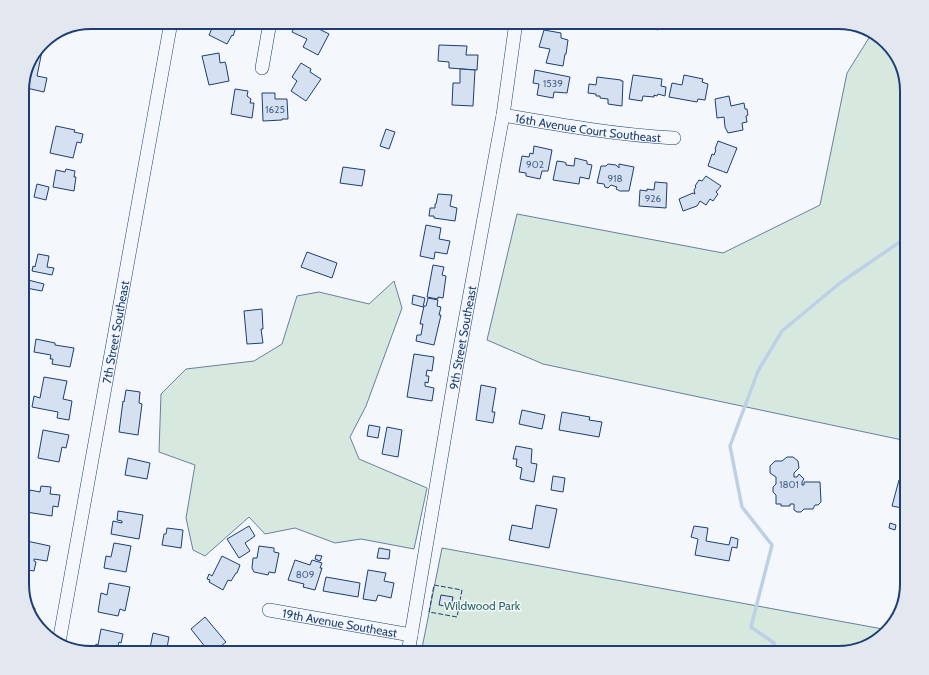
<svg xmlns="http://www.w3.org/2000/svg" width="929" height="675" font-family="Cabin,sans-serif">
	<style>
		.green { fill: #d7e8df; stroke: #687fa3 }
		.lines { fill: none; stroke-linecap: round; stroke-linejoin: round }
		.stream { stroke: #bed0e5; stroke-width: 3.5 }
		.building { fill: #d5e0f0; stroke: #1d3f73 }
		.minor-casing { stroke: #1d3f73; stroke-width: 14 }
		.minor { stroke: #f4f7fb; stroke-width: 13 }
		.fence { stroke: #1d3f73; stroke-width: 1; stroke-dasharray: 5 2; stroke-linecap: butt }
		.labels { text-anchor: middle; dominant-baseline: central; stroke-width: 3; stroke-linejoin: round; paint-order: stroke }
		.number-label { font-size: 10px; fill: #4b6792 }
		.street-label { font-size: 12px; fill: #1d3f73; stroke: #f4f7fb }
		.park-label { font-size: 12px; fill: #2c6c60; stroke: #f4f7fb }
		.rim { fill: none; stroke: #1d3f73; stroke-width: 2 }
	</style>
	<rect width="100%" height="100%" fill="#f4f7fb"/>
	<g class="green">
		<path d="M872,33L880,36L900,60L907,90V441L543,364L487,340L517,214L723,253L820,205L847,73Z"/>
		<path d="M394,281L402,308L366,406L350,437L359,459L427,488L414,549L361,539L335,543L295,528L265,534L249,517L205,556L193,550L186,518L195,465L159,452L161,394L186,369L254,361L282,344L297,296L319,292L369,304Z"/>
		<path d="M442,548L888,630L869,646L838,653H421Z"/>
	</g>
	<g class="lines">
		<path class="stream" d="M775,653L774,643L751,627L772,545L742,507L730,446L758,371L782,331L840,283L907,237"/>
	</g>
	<g class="building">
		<path d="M215,22H238L233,36L232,35L227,44L209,35Z"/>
		<path d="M297,22H305L329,34L318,55L303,47L307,39L292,32Z"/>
		<path d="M654,22H677L657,30Z"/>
		<path d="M544,30L561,33V38L568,40L566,54H565L563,66L546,63L550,49L539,47Z"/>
		<path d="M40,45L43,46L37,76L47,78L44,92L22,87L29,60Z"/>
		<path d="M439,45L467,46L466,55H478L477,70L449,68V62L438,61Z"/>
		<path d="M219,53L220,63L225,62L226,65L229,81L209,85L202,56Z"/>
		<path d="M301,63L311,69L310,72L321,79L306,101L291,91L297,81L292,77Z"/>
		<path d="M460,69L475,70L473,106L452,105L453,83H460Z"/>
		<path d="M535,70L570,77L567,93L554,92L553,98L537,95L539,84L533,83Z"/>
		<path d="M633,75L662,79L661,86L666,87L665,96L658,94L657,96L654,95V97L643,96L642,101L629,99Z"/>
		<path d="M684,75L703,79L702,82L708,84L705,100L698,99L697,102L669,97L672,83L682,85Z"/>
		<path d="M597,77L621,80V81H623L622,106L608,104V99L600,98V96H596V94L588,93L589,84L596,85Z"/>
		<path d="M235,89L248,91L247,96L251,99L250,103H254L252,118L231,114Z"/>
		<path d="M262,93H275V99H287L288,119H282V120L263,121Z"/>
		<path d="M729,96L731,106L744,103L745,109H747L748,115L746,116L747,122L742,123L743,130L728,133L725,127L724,117L717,118L715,99Z"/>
		<path d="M56,126L75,130L74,132L83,134L81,143L77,142L73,158L50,153Z"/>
		<path d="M386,129L395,132L389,149L380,146Z"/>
		<path d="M718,141L737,148L727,173L708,166L712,154L714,155L716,150L715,149Z"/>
		<path d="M534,146L552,150L548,171H542L540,179L526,176V173L519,172L522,156L529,157L530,153L533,154Z"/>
		<path d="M575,158L587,161V164L592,165L589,179L580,177L579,184L553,180L557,161L564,162L566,163V165L574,166Z"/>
		<path d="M608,164L616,165L619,168V164L634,167L629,191H620L616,189L617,187L611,185L608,188L605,187L604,184L597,183L601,166H606Z"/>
		<path d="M343,167L365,170L362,186L340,183Z"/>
		<path d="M66,169L75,171L74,177H76L74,191L53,187L56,170L65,172Z"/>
		<path d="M706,176L721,186L716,192L718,194L713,201L710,199L706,205L700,201L697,206L683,211L679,199L693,193L695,194L694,190L696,187L695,186L699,180L702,181Z"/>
		<path d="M655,182L667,183L666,208L639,206L640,190L647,191V189L654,190Z"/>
		<path d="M37,184L49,187L46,200L34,197Z"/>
		<path d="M438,194L452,195L450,206L457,208L455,221L434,218V216H429L430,208H435V204H436Z"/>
		<path d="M426,225L441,228L439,239L450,241L447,254L435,252L434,259L420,256Z"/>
		<path d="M307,252L337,263L332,278L301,267Z"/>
		<path d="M38,254L49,256L47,267L54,268L52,275L32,271L33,266L35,267Z"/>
		<path d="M433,265L444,267L442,275L446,276L443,298L438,297V299L427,297Z"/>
		<path d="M28,280L44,284L42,291L26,288Z"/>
		<path d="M413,295L425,298L423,307L412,304Z"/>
		<path d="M428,298L438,300L437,306L441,307L439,315H441L434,345L416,341L417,335H421L423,324H420L424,306H426Z"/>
		<path d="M262,309L263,329H261L263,343L247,344L244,311Z"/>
		<path d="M36,339L55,343V345L74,348L70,367L52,364L53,359H50L51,355L34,352Z"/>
		<path d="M414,354L434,357L432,371L427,370L426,376H429L428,383L425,382V386L434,388L432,401L407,397Z"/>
		<path d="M44,377L67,381L63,399L72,401L69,420L57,418L58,412L32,407L34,396L40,398Z"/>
		<path d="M481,385L496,388L492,412H495L493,423L476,420Z"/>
		<path d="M126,390L140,392L139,403L142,404L138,435L119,432L123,401L124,402Z"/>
		<path d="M522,410L545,415L542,429L519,424Z"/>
		<path d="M562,412L590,417L589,420L602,422L599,437L559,430Z"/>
		<path d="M369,425L380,427L378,438L367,436Z"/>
		<path d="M387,427L402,430L398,457L382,454Z"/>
		<path d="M43,430L69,435L66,448L62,447L59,462L38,458Z"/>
		<path d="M516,446L532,449L531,463L537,464L534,482L520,479L522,468L516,466L517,459H513Z"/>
		<path d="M787,457H793L798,461L799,468L794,473V477H797L799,474L804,479L802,482V485H804V482H820L821,502L818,505H815L813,509H804L801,512H797L794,510V504H790V506H781V504H776V495L773,492V487L776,484V477L770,473V466L775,461H782Z"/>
		<path d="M128,458L150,463L147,479L125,475Z"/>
		<path d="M553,476L565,478L563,492L551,490Z"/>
		<path d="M899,480L907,482V509L892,506Z"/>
		<path d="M41,486L51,487L50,494L60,495L58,507L53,506L52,516L26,512L30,490L40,492Z"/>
		<path d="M536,505L557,509L549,548L509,540L512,525L532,529Z"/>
		<path d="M118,511L143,515L139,539L111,534L113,521L122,523V521L117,520Z"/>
		<path d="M890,523L896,525L895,530L889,528Z"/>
		<path d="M249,526L255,536L245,543L250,551L239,558L227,539Z"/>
		<path d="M694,526L708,528L706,541L729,545L731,537L738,539L737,548L732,547L729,561L695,555L698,539L691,537Z"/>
		<path d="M167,528L183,530L181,548L162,545L164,534H166Z"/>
		<path d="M22,540L50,546L47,561L34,559V561L36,562L34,571L22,569Z"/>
		<path d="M114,543L131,546L126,572L104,568L106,556L111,557Z"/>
		<path d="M259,546L274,548V552L279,553L275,573L269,572L268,575L254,572L252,568L253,558H257Z"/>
		<path d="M379,548L390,550L389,559L377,558Z"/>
		<path d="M316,555L322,556L320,561L315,559Z"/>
		<path d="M222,556L240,565L237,573H236L231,581L228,580L223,590L209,582L210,580L207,579L209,574L212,576Z"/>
		<path d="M295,560L310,565L312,560L322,563L320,568H322L315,590L303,587L304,584L288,580Z"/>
		<path d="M368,570L386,573L384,581L394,583L391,598L378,595L376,601L363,599Z"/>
		<path d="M326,577L360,583L358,597L323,591Z"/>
		<path d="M109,583L130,587L125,611L120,609L118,616L98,612L101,593L107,595Z"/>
		<path d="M441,595L453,597L451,607L439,605Z"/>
		<path d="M27,603L30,604L29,607L35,608L33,618H31Z"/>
		<path d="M205,617L226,642L212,653H210L191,629Z"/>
		<path d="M101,629L123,634L121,643L119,642L117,649L136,653H96L94,652L96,644L98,645Z"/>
		<path d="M153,633L169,637L166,653H149Z"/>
		<path d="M316,648L331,651V653H315Z"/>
	</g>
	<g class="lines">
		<defs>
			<g id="minor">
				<path d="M262,68L270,22"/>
				<path id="s1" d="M503,115C560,125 617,135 674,138"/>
				<path id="s2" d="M269,610L411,635"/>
				<path id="s3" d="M59,642L171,22"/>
				<path id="s4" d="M408,653L457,364L503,115L516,22"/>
			</g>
		</defs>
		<use href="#minor" class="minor-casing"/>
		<use href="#minor" class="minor"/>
		<path class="fence" d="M434,585L462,590L457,617L429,612Z"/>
	</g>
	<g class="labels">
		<g class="number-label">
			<text x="553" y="83">1539</text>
			<text x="275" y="109">1625</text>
			<text x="535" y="164">902</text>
			<text x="615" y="178">918</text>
			<text x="653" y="198">926</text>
			<text x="789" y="484">1801</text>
			<text x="305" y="574">809</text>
		</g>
		<g class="street-label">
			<text stroke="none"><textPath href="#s1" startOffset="86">16th Avenue Court Southeast</textPath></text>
			<text stroke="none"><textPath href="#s3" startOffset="315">7th Street Southeast</textPath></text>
			<text stroke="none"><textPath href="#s4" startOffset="320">9th Street Southeast</textPath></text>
			<text stroke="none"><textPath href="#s2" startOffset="72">19th Avenue Southeast</textPath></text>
		</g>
		<g class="park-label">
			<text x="482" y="605">Wildwood Park</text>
		</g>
	</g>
	<path d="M0 0H929V675H0ZM91 29H838A62 62 0 0 1 900 91V584A62 62 0 0 1 838 646H91A62 62 0 0 1 29 584V91A62 62 0 0 1 91 29Z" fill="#e3e8f0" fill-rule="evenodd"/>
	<path class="rim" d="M91 29H838A62 62 0 0 1 900 91V584A62 62 0 0 1 838 646H91A62 62 0 0 1 29 584V91A62 62 0 0 1 91 29Z"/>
</svg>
